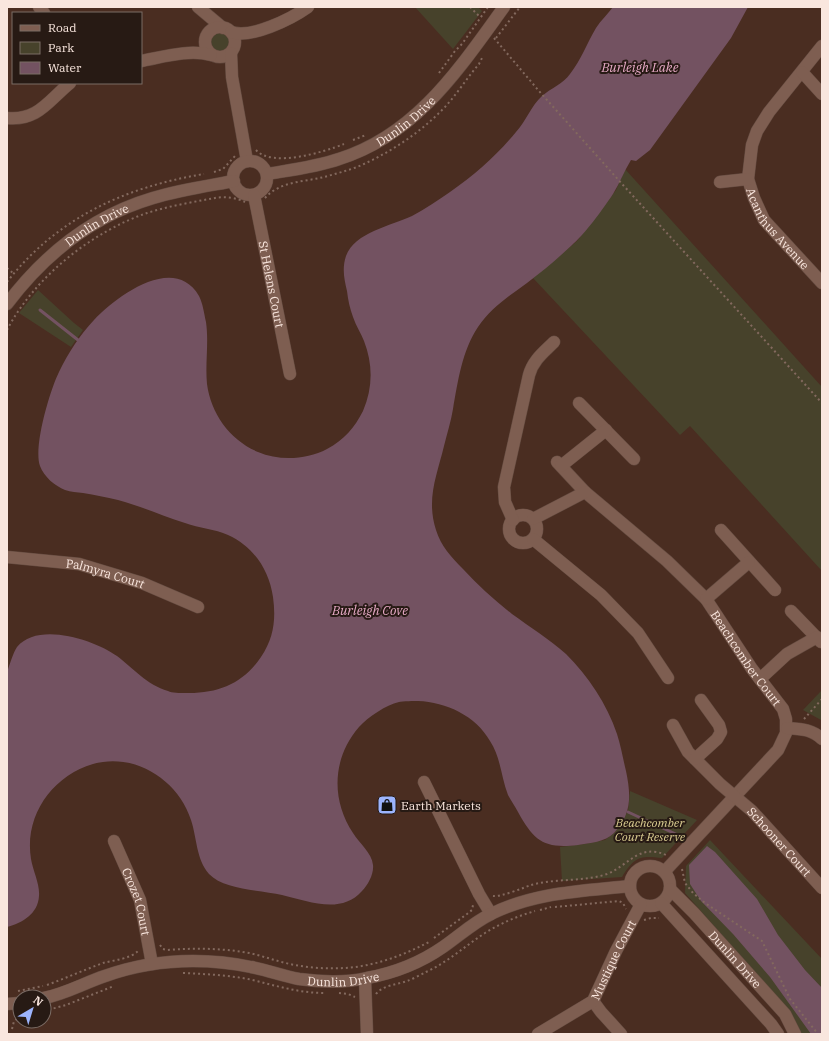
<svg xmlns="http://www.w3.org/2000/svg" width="829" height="1041" font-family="'IBM Plex Serif',serif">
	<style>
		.green { fill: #47422b }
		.water { fill: #735261 }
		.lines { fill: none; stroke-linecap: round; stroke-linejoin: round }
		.stream { stroke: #735261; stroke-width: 3 }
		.minor-casing { stroke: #644b40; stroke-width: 13 }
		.path { stroke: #83695e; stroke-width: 2; stroke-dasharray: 2 3; stroke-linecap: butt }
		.minor { stroke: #7e5e51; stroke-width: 12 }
		.labels { text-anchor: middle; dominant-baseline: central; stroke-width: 4; stroke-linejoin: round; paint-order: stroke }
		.street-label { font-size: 12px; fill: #f9e6de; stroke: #271a14 }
		.poi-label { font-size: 12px; fill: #f9e6de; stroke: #271a14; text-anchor: start }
		.park-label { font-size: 12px; font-style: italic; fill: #dacd91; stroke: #271a14 }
		.water-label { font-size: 13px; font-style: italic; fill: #e7aac6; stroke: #271a14 }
	</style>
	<rect width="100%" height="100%" fill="#4a2d21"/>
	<g class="green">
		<path d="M415,7H478L482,11L453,49Z"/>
		<circle cx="220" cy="42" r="12"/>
		<path d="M625,169L822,387V571L690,426L680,435L533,278L577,241L616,190Z"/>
		<path d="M38,290L74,323L83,330L71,347L19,313Z"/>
		<path d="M822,690V719L821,720L803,710Z"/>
		<path d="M630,791L697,820L662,858C640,855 634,857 622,877L562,881L560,847L584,844L605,840L615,832L628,811Z"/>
		<path d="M710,840L822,959V1034H800L791,1013L685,893L686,866Z"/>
	</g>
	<g class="water">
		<path d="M613,7H748L731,38L650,150L636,161L631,160C624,171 620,183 613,194C603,209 585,234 571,246C557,259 543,271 527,283C509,296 491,308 478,327C462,351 458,381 453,409C451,421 447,434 444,446C437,475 426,499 436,530C441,546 451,557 463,569C478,585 494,600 512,614C530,627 549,639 566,654C588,676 607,704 617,734C621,746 623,759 626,771C631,795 632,814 614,833C605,842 590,843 578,845C544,849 534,841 518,812C515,806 511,801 508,795C501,777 501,758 490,741C476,716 446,702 418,701C415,701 402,701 399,702C386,705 368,717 359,727C332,758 331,800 353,833C359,843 372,853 373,865C374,874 368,885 362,891C341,915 308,901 282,895C261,890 224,890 209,874C196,859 197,838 191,820C178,780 135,752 93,764C52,776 24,816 31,859C33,871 40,884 39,896C38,914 22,923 7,927V672C10,664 13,653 17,647C38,621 95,640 117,656C133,668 147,685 168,691C172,693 180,693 185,693C217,694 243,684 261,657C274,638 276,619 273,597C269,570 254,547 228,535C215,529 199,528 185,523C162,516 141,506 118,500C106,497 95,495 83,493C77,492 71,492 65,490C55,486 44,477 40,466C33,447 50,390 59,372C68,353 80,335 94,320C116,297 174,253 199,296C203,304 204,313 206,322C209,343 205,363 207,384C211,414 230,440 258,452C279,461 306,460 327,449C344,440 355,427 363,411C373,388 373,364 364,341C361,333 356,326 353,317C350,309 348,300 347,291C344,279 342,268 346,256C355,232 391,226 412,216C425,209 438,200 450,192C475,175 497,155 516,132C526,121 531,106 542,96C551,88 563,84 570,74C581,60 587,43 596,28C601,20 608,14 613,7Z"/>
		<path d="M707,846L715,852L757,899L778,935L805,970L822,988V1034H811L770,977L733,934L701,901L690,884L689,865Z"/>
	</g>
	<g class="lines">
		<g class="stream">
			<path d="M40,310L78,340"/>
			<path d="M628,812L680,836"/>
		</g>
		<defs>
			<g id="minor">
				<path d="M39,7L44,13"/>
				<path d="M198,7L223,28"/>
				<circle cx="220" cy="42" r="15"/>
				<path d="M231,32C251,39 291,19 308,7"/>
				<path id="s1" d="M822,46L769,112L757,131L752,145L748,179L754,198L764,220L822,283"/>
				<path d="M231,53L232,77L247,161"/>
				<path d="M141,61C163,57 189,49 211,55"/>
				<path d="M802,72L822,94"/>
				<path d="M7,118C38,121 48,101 70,83"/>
				<circle cx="250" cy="178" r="17"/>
				<path id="s2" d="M267,174C291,170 316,167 339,159C416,135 459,69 504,7"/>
				<path d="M720,182L748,179"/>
				<path id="s3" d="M254,195L290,374"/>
				<path id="s4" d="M7,304C44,255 92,216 153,198C179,190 207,186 234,181"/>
				<path d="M579,403L634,459"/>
				<path id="s5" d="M557,462L585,492L667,561L706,599L752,669L783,709L786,719V733L778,750L665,871"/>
				<path d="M561,466L606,430"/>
				<circle cx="523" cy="529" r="14"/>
				<path d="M533,519L585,492"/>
				<path d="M513,520L505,502L504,487L529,375C533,360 544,352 554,342"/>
				<path d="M721,530L775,590"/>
				<path d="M533,539L601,595L638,633L668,678"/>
				<path id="s6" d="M7,557L79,564L142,583L198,607"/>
				<path d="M706,599L749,562"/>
				<path d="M791,611L821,642"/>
				<path d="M760,679L787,654L817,637"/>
				<path id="s7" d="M673,725L688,752L720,784L752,811L822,888"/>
				<path d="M787,728C801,729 812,729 822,739"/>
				<path d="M695,759L717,739L721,732L719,725L701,700"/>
				<path d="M424,782L479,894L491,914"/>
				<path id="s8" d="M114,841L140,900L152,964"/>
				<circle cx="650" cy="886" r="20"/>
				<path id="s9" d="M670,889L694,913L785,1014L795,1034"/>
				<path d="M661,903L771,1024L778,1034"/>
				<path d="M365,979L367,1034"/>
				<path id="s10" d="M44,998C65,994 84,983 105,976C133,966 163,961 193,961C212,961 232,963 251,967C267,970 283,976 299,979C321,982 345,983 367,978C394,973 420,963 443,947C459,936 474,922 491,914C535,892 583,891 630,886"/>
				<path d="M593,1001L601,1012L621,1034"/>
				<path d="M7,1004L20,1003"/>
				<path id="s11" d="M538,1034L593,1001L616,951L641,904"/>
			</g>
		</defs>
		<use href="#minor" class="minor-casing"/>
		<g class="path">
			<path d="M470,7L480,17"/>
			<path d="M494,38L539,91L623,185L822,403"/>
			<path d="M496,38L520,7"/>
			<path d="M439,73L455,51L462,44L488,7"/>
			<path d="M353,140L366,135"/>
			<path d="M256,150C272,168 324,152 344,144"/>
			<path d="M214,172L223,169L235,156"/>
			<path d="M265,198C280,181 304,182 324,177C335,174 346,171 357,167C390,153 420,133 445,107C457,94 467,78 479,64L483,56"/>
			<path d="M7,268L14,274"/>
			<path d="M7,282C57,218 125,187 204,174"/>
			<path d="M7,330C34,278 91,232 147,213C169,206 193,202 215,198C225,196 237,198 245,202"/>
			<path d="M804,719L822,699"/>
			<path d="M682,869L685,883L693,893L705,903L762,941L790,999L818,1034"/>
			<path d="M493,896C501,897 523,888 531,885C556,878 584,882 607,874C628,866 639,843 666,855"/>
			<path d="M555,907L619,901L623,903L626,909"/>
			<path d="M540,910L551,907"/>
			<path d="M644,920L651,918H659"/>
			<path d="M434,938L467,914L472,910L473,905"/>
			<path d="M160,945L163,949L167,950C195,948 221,948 249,953C263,956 276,961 290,964C308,968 327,969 345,968C376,966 404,955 431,941"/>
			<path d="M183,973C205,974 226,975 248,979C274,985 298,993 324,993"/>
			<path d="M47,985C66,978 84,970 103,963C114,960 130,959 138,951"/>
			<path d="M18,991L43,986"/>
			<path d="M339,993L348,994L355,997"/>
			<path d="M376,994C383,985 396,985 407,981C413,979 420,975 426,972C448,962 465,946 485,933C501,923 518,916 535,911"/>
			<path d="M44,1011L66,1005L114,986"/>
			<path d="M12,1029L14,1021L20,1017"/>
		</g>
		<use href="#minor" class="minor"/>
	</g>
	<defs>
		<symbol id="shop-square" viewBox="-11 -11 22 22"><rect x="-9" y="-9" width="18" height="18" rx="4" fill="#9cb4fd" stroke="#271a14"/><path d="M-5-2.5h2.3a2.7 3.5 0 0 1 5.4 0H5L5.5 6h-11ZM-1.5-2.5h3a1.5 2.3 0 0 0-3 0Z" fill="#111"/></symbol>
	</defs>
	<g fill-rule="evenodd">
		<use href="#shop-square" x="376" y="794" width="22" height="22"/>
	</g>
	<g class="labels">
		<g class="street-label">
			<text stroke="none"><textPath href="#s2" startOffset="151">Dunlin Drive</textPath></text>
			<text stroke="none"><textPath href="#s4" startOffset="121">Dunlin Drive</textPath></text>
			<text stroke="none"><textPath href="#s1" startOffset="215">Acanthus Avenue</textPath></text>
			<text stroke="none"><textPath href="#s3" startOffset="91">St Helens Court</textPath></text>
			<text stroke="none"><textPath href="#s6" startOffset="100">Palmyra Court</textPath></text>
			<text stroke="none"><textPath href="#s5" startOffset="274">Beachcomber Court</textPath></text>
			<text stroke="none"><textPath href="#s7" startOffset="159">Schooner Court</textPath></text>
			<text stroke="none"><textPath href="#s8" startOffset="65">Crozet Court</textPath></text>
			<text stroke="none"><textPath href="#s11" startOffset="110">Mustique Court</textPath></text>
			<text stroke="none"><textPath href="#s9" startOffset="96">Dunlin Drive</textPath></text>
			<text stroke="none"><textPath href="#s10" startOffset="307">Dunlin Drive</textPath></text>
		</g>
		<g class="poi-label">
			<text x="401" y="805">Earth Markets</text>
		</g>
		<g class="park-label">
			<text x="650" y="822">Beachcomber<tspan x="650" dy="14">Court Reserve</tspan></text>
		</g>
		<g class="water-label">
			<text x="640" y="67">Burleigh Lake</text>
			<text x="370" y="610">Burleigh Cove</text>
		</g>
	</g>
	<rect width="829" height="1041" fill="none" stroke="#f9e6de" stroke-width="16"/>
	<rect x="12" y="12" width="130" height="72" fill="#271a14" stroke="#7b6c65"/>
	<rect x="20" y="25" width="20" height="6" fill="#7e5e51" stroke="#7b6c65"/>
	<text x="48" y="32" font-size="12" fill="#f9e6de">Road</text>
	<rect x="20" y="42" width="20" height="12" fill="#47422b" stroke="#7b6c65"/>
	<text x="48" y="52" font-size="12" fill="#f9e6de">Park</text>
	<rect x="20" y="62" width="20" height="12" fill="#735261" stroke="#7b6c65"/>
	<text x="48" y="72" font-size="12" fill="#f9e6de">Water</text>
	<g transform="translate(32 1009) rotate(38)"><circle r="19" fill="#271a14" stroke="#7b6c65"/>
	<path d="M0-3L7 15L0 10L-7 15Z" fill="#9cb4fd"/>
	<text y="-6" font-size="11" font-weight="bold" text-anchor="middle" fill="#f9e6de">N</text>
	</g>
</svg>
